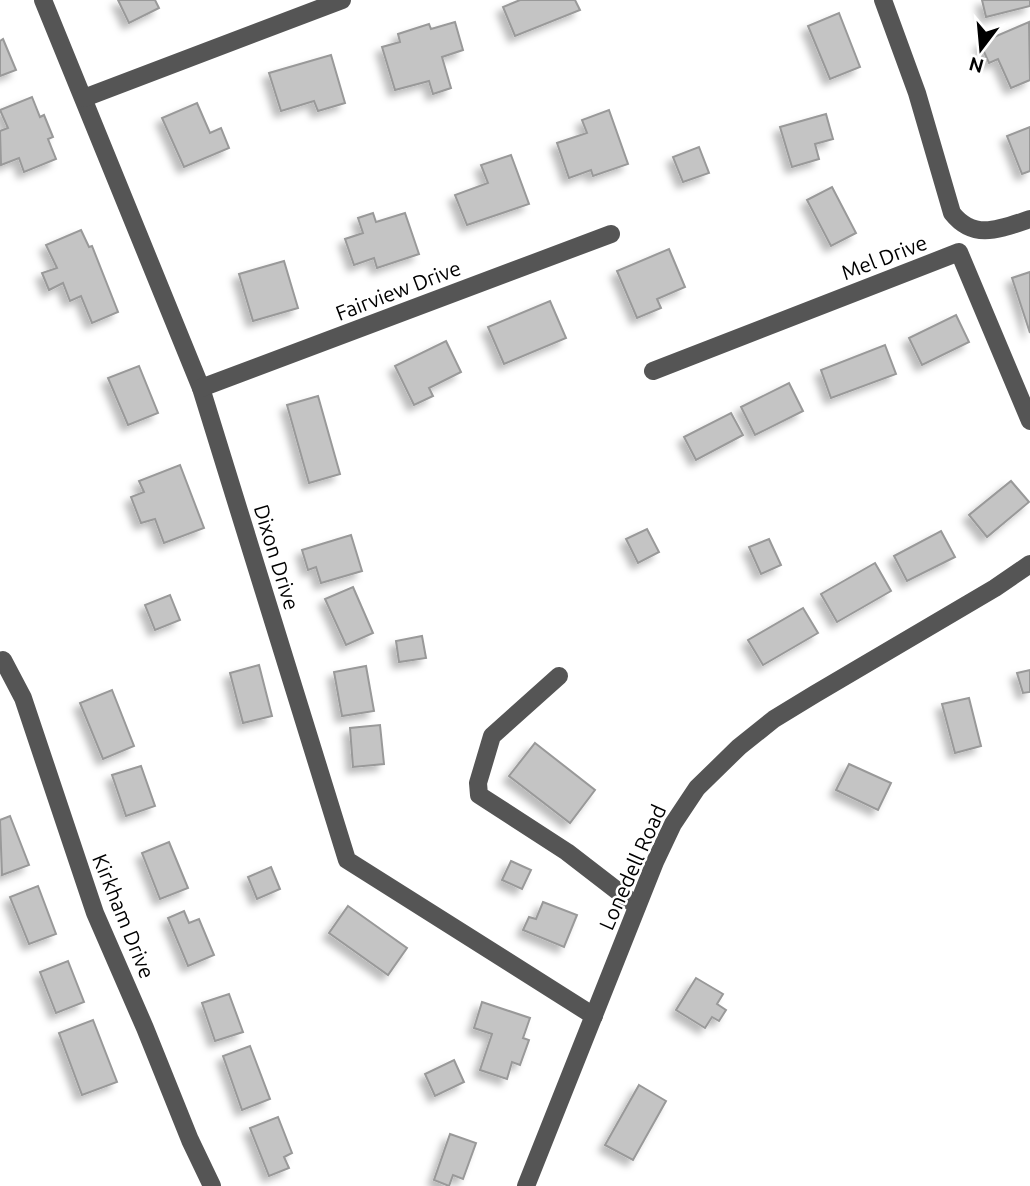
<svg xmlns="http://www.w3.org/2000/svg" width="1030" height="1186" font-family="Ubuntu,sans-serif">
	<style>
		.building { fill: #c4c4c4; stroke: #999; stroke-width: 2; filter: url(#shadow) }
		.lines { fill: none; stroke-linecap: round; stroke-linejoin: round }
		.minor { stroke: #555; stroke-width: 18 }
		.labels { text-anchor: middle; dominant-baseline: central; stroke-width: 5; stroke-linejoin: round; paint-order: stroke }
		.street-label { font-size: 21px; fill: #000; stroke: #fff }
	</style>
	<defs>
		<filter id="shadow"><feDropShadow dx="-6" dy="6" stdDeviation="3.5" flood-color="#0004"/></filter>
	</defs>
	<rect width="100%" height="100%" fill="#fff"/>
	<g class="building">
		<path d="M118,0H155L159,8L129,23Z"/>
		<path d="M520,0H575L580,10L515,36L503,7Z"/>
		<path d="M982,0H1030V6L986,17Z"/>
		<path d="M839,13L860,67L830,79L808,26Z"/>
		<path d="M455,22L463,50L442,57L451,88L433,94L429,81L395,90L382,47L400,42L398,34L429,24L431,29Z"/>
		<path d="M1029,22L1030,80L1011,88L998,59L989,63L980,43Z"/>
		<path d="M3,39L16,70L0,76V41Z"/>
		<path d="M331,55L345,103L318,111L314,101L281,111L269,73Z"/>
		<path d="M32,97L40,117L44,115L53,137L48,139L56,159L24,172L19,158L1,165L0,131L8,128L0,110Z"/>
		<path d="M197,103L210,133L221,128L229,148L184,167L162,118Z"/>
		<path d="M609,110L628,164L593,176L591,170L569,178L557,143L587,133L582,120Z"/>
		<path d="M826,114L833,139L815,144L819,159L792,167L780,127Z"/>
		<path d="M1030,127V171L1022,174L1007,136Z"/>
		<path d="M699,147L709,173L683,182L673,157Z"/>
		<path d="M511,155L529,204L467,225L455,195L488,183L481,165Z"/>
		<path d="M832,187L856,233L831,246L807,200Z"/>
		<path d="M373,213L376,222L405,213L419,254L377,268L374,258L354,265L345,239L363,233L358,218Z"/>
		<path d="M81,230L89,247L92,246L118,312L92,323L81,296L70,301L63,283L49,290L42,273L57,268L46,245Z"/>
		<path d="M669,249L685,287L657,299L661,308L637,318L617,271Z"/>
		<path d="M284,261L298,308L253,321L239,274Z"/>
		<path d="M1030,272V333L1012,278Z"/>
		<path d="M550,301L566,338L504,364L488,327Z"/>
		<path d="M956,315L969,342L922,365L909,338Z"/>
		<path d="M446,341L461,372L429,388L433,396L414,405L395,366Z"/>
		<path d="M885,345L896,374L831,398L821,370Z"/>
		<path d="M139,366L158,413L128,425L108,378Z"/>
		<path d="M789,383L803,411L755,435L741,407Z"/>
		<path d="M318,396L340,474L309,483L287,405Z"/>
		<path d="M731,413L743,435L696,460L684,437Z"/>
		<path d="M180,465L204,528L164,543L155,519L141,523L131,497L144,492L139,481Z"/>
		<path d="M1011,481L1029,502L987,537L969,515Z"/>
		<path d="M647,529L659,552L638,563L626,539Z"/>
		<path d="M941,531L955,557L907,581L894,556Z"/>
		<path d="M351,535L362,571L321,583L316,567L308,570L302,550Z"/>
		<path d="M769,539L781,565L761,574L749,547Z"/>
		<path d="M875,563L891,591L837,622L821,594Z"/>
		<path d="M353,587L373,633L346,645L325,599Z"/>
		<path d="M170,595L180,620L155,630L145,605Z"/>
		<path d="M803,608L818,633L763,665L748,640Z"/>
		<path d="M422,636L426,658L399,662L396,641Z"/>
		<path d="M259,665L272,716L243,723L230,673Z"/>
		<path d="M366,666L374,711L342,716L334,672Z"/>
		<path d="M1030,670V692L1023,693L1017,673Z"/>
		<path d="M112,690L134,746L103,759L80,703Z"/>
		<path d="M969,698L981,746L955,753L942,704Z"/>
		<path d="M380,725L384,764L353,767L350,728Z"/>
		<path d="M535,743L595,790L570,823L509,776Z"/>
		<path d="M849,764L891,783L878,810L836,790Z"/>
		<path d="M141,766L155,806L126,816L112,775Z"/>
		<path d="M10,816L29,865L2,875L0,820Z"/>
		<path d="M169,842L188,888L160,899L142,853Z"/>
		<path d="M511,861L531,870L522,889L502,880Z"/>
		<path d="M271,867L280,889L257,899L248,877Z"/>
		<path d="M38,886L56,934L29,944L10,897Z"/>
		<path d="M543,902L577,915L564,947L523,930L529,917L536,919Z"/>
		<path d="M348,906L407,948L388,975L329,933Z"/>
		<path d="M184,911L189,923L199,919L214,955L188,966L168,918Z"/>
		<path d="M68,961L84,1002L56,1013L40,972Z"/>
		<path d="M696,978L723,994L717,1004L726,1010L719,1021L712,1017L705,1028L676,1010Z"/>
		<path d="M229,994L243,1032L215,1041L202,1003Z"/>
		<path d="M482,1002L530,1018L523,1038L529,1040L520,1065L512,1062L507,1079L480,1070L492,1034L474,1028Z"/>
		<path d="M93,1020L117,1082L82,1095L59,1033Z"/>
		<path d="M250,1046L270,1099L242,1110L223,1056Z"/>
		<path d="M454,1060L464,1082L435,1096L425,1074Z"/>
		<path d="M639,1085L666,1101L633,1160L605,1145Z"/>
		<path d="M278,1117L292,1153L284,1157L289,1168L269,1176L250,1128Z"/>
		<path d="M450,1134L476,1143L463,1179L453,1175L449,1186L434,1180Z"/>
	</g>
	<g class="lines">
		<g class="minor">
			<path d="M43,0L201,388L347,860L594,1016"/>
			<path d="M883,0L917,93L952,213C974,241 1000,229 1030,219"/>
			<path d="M84,98L342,0"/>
			<path d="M653,371L959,252L1030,421"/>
			<path d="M201,388L611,234"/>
			<path d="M3,660L23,698L95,913L145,1028L190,1140L212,1186"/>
			<path d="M559,676L492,736L478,783L479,795L567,852L637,906"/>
			<path d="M526,1186L655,862L673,824L697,788L739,747L774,719L815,694L995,588L1030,564"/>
		</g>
	</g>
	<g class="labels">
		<g class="street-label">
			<text transform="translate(884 257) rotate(-21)">Mel Drive</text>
			<text transform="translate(398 290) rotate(-21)">Fairview Drive</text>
			<text transform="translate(277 557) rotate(73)">Dixon Drive</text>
			<text transform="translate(632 867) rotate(-66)">Lonedell Road</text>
			<text transform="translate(124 916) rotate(68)">Kirkham Drive</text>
		</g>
	</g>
	<g transform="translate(981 49) rotate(196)" stroke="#ffffff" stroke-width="5" paint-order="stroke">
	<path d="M0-5L12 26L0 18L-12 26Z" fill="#000000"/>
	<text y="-10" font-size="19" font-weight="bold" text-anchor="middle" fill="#000000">N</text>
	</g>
</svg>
